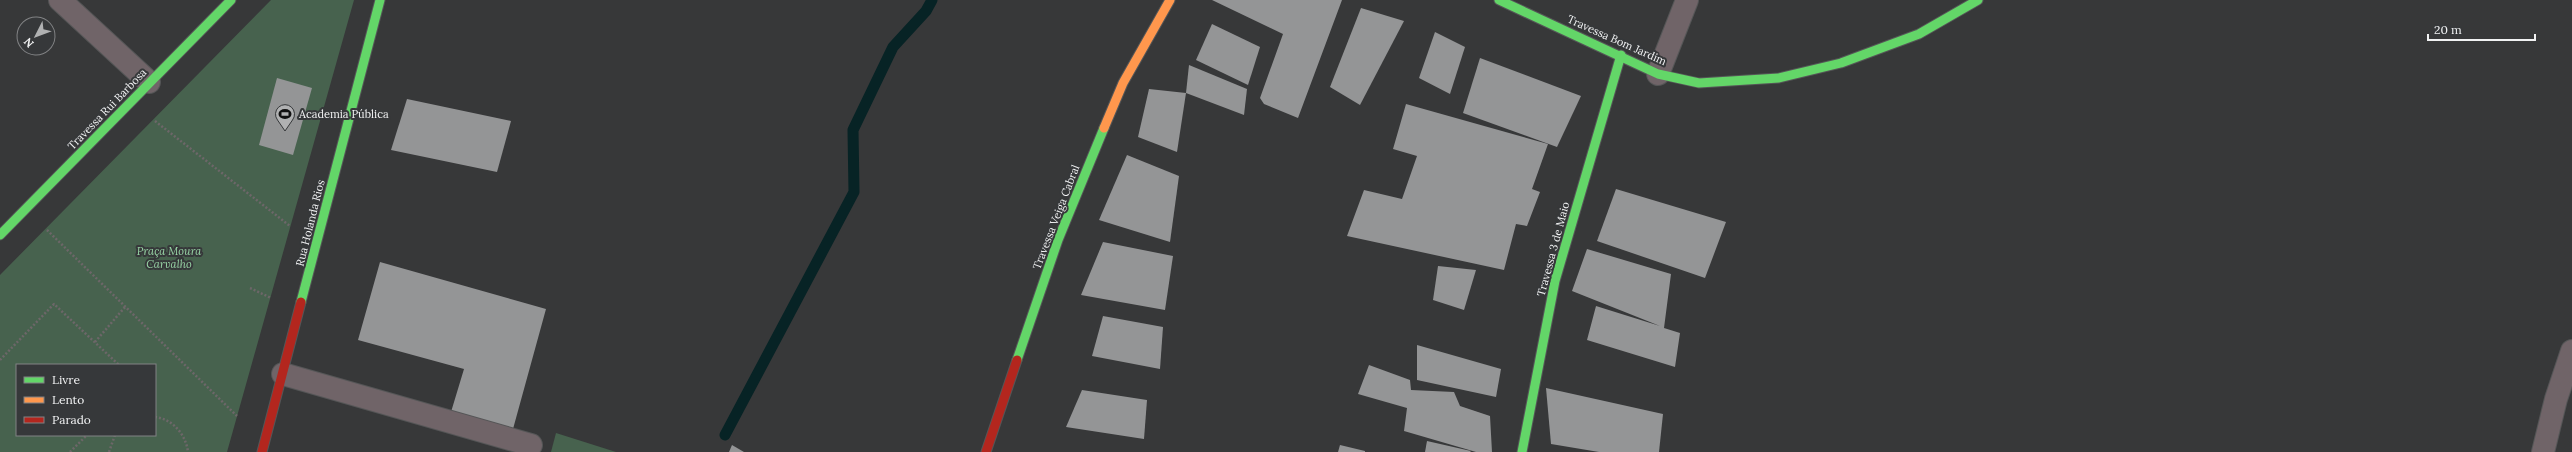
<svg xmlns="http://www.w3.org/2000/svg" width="2572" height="452" font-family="Lora,serif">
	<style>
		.green { fill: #47624e; fill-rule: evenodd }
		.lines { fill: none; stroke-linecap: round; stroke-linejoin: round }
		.stream { stroke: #072325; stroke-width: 11 }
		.building { fill: #949596 }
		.street-casing { stroke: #555657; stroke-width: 24 }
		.fast-casing { stroke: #555657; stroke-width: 11 }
		.slow-casing { stroke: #555657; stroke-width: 11 }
		.jam-casing { stroke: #555657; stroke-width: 11 }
		.path { stroke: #6d6769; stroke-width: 2.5; stroke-dasharray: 2 2; stroke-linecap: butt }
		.street { stroke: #706468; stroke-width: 22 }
		.fast { stroke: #63d668; stroke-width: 9 }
		.slow { stroke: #ff974d; stroke-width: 9 }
		.jam { stroke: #b3261e; stroke-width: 9 }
		.labels { text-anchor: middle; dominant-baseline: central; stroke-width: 4; stroke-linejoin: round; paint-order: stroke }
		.street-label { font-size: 11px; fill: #f1f2f3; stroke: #36383a }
		.poi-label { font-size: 11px; fill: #f1f2f3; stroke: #36383a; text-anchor: start }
		.park-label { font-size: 11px; font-style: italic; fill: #98d5a6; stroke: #36383a }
	</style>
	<rect width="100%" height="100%" fill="#373839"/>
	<g class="green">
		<path d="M271,0H354L227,452H0V275ZM17,365H155V435H17Z"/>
		<path d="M556,433L616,452H551Z"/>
	</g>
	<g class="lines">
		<path class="stream" d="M725,435L854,192L853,130L893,47L926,11L932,0"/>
	</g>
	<g class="building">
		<path d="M1212,0H1342L1298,118L1264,104L1260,98L1283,34Z"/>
		<path d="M1361,8L1404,21L1360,105L1330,87Z"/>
		<path d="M1212,24L1260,47L1248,85L1196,60Z"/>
		<path d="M1435,32L1465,47L1450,94L1419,78Z"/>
		<path d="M1480,58L1581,96L1557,147L1463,113Z"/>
		<path d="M1189,65L1247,89L1244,115L1186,93Z"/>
		<path d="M277,78L312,88L293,155L259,145Z"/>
		<path d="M1149,89L1186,93L1177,152L1138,137Z"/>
		<path d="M407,99L511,121L497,172L391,150Z"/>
		<path d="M1406,104L1548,144L1532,189L1540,192L1527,226L1516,224L1504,270L1347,236L1364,190L1402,199L1417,156L1393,149Z"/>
		<path d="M1127,155L1179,176L1170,242L1099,220Z"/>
		<path d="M1616,189L1726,222L1705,278L1597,241Z"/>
		<path d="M1103,242L1173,256L1165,310L1081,295Z"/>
		<path d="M1587,249L1671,274L1664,328L1680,333L1675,367L1587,340L1596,306L1660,326L1572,291Z"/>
		<path d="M380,262L546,309L513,429L451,412L464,369L358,340Z"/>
		<path d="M1438,266L1476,270L1464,310L1433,300Z"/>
		<path d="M1103,316L1163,327L1160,369L1092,356Z"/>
		<path d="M1417,345L1501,369L1496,397L1417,380Z"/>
		<path d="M1369,365L1410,380L1411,390L1454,392L1460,406L1490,416L1492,452H1476L1404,431L1407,408L1358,394Z"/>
		<path d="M1546,388L1663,414L1659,452H1599L1551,444Z"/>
		<path d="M1082,390L1147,400L1144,439L1066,427Z"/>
		<path d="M1427,441L1471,451L1470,452H1425Z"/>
		<path d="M732,445L744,452H729Z"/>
		<path d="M1340,445L1365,451V452H1338Z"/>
	</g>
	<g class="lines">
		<defs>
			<g id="street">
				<path d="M60,0L149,82"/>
				<path d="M1658,74L1687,0"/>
				<path d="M283,374L531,445"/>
				<path d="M2543,452L2556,399L2572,351"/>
			</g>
			<g id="fast">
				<path d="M1499,0L1658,74L1699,83L1779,78L1841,63L1919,34L1978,0"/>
				<path d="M0,235L231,0"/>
				<path d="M301,302L380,0"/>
				<path d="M1017,360L1058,240L1104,128"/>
				<path d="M1522,452L1555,281L1621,55"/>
			</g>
			<path id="slow" d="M1104,128L1123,83L1170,0"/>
			<g id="jam">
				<path d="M262,452L301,302"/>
				<path d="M986,452L1017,360"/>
			</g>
		</defs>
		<use href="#street" class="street-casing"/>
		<use href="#fast" class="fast-casing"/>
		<use href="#slow" class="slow-casing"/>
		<use href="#jam" class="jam-casing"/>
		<g class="path">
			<path d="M155,121L290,226"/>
			<path d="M47,230L237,416"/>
			<path d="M250,288L271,298"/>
			<path d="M95,342L125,307"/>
			<path d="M0,360L54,304L119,365"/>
			<path d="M155,417C173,419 186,435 188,452"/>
			<path d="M70,452L87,435"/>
			<path d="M109,452L115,435"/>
		</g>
		<use href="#street" class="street"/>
		<use href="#fast" class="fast"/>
		<use href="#slow" class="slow"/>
		<use href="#jam" class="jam"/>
	</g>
	<defs>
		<symbol id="stadium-pin" viewBox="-11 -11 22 30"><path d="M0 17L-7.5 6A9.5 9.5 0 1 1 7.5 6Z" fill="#b0b1b2" stroke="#36383a"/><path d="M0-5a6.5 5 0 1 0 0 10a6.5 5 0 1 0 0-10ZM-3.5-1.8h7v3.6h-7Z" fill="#111"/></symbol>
	</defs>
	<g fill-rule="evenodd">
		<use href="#stadium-pin" x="274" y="103" width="22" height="30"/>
	</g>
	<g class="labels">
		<g class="street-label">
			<text transform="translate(1617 40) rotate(24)">Travessa Bom Jardim</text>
			<text transform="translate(107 109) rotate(-46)">Travessa Rui Barbosa</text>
			<text transform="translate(1056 217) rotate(-69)">Travessa Veiga Cabral</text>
			<text transform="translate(310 223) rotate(-76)">Rua Holanda Rios</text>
			<text transform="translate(1553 249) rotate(-75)">Travessa 3 de Maio</text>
		</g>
		<g class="poi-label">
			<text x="299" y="114">Academia Pública</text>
		</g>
		<g class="park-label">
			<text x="169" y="251">Praça Moura<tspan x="169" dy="13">Carvalho</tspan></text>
		</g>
	</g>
	<rect x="16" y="364" width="140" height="72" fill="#36383a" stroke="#818284"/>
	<rect x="24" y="377" width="20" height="6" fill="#63d668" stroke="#818284"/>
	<text x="52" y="384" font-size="12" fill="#f1f2f3">Livre</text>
	<rect x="24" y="397" width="20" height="6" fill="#ff974d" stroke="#818284"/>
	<text x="52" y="404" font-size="12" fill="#f1f2f3">Lento</text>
	<rect x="24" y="417" width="20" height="6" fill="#b3261e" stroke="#818284"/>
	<text x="52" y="424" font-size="12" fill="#f1f2f3">Parado</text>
	<g transform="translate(36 36) rotate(228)"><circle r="19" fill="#36383a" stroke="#818284"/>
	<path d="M0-3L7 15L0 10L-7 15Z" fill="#b0b1b2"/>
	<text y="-6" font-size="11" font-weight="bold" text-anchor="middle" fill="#f1f2f3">N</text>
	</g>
	<path d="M2428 34v6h107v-6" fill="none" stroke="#f1f2f3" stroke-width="2"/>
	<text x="2434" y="34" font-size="12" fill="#f1f2f3" stroke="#36383a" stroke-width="3" paint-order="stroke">20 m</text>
</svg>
